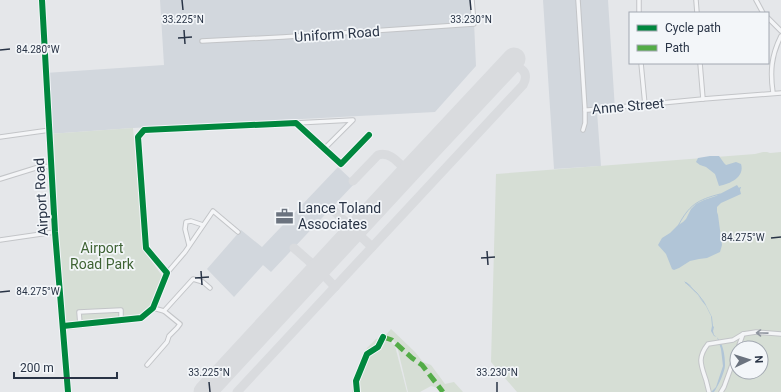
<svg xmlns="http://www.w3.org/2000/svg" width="781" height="392" font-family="Roboto,sans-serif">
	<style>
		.built { fill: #d2d7dd }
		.green { fill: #d6ded5; fill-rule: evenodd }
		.water { fill: #b1c5d7 }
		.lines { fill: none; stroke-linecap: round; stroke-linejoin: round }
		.stream { stroke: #b1c5d7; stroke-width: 1 }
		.taxiway { stroke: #d9dbde; stroke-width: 9 }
		.runway { stroke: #d9dbde; stroke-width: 23 }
		.minor-casing { stroke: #c3c5c8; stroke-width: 5.5 }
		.minor { stroke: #f4f5f7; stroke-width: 3.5 }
		.quiet { stroke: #53ac47; stroke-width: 5; stroke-dasharray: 10 5; stroke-linecap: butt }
		.cycleway-casing { stroke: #f3f6f9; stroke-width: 8 }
		.cycleway { stroke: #00873e; stroke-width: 6 }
		.oneway { stroke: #8e949e }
		.ticks { fill: none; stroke: #293446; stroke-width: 1.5 }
		.labels { text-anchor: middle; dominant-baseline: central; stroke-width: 3.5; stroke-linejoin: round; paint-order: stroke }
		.street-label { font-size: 14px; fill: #293446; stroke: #f3f6f9 }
		.poi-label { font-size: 14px; fill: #293446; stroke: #f3f6f9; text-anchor: start }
		.park-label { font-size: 14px; fill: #3f6334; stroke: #f3f6f9 }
		.ticks-label { font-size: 10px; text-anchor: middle; fill: #293446; stroke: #f3f6f9; stroke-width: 3.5; stroke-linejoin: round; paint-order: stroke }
	</style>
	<rect width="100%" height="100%" fill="#e5e7ea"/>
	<g class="built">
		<path d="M160,0H473L476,66L435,112L133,128L49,134L45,73L164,65Z"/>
		<path d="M543,0H608L615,110L597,112L601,166L554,169Z"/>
		<path d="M338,167L355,183L271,272L263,265L234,297L207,269L241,230L262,247Z"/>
	</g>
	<g class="green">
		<path d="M133,128L144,251L163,277C159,287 153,310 145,315C140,319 126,321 120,322L118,324L68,330V326H66L49,134Z"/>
		<path d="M763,152H767L770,153L781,152V392H517L491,362L496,174L755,154ZM737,348H761V372H737Z"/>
		<path d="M391,329L415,352L423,362L431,365L445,384L454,382L463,392H440L438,388L431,386L420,392H408L397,346L393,340L385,336Z"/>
		<path d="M383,337L391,342L395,346L407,392H352L359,370L367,348L376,339Z"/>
	</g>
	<g class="water">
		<path d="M710,156H719L724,163L726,165L736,162L741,164C745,177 730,184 719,186L715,174L706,167L700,165L696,162L698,158Z"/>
		<path d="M737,185L739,188L740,187H741L740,190L741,194L721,203L717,207V212L718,215L722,245L720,252L707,258L699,259L690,261L679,268L674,270L672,269L666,254L658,245L662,238L670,233L677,226L683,222L686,219L691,209L696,204L704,200L716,196Z"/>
		<path d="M686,282L690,285L698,296L705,303L712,317L713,326L714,327L713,331L714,335C723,340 725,355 725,365C725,372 718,386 714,392H711L716,387L723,366L721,349L717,337L714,336L711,331L712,326L711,316L706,306L690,286L685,283Z"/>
	</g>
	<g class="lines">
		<g class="stream">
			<path d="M678,226C689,205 697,200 720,194"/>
			<path d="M685,282L697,293L704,302"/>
		</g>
		<g class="taxiway">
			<path d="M353,181L378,155C391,151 399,164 408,172"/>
			<path d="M331,208L372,247"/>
			<path d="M294,248L318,269L335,287"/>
			<path d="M237,392L523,85C530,72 521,67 510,64"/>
		</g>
		<path class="runway" d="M205,392L414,166L514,59"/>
		<defs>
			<g id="minor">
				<path d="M42,0L55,232L68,392"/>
				<path d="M578,0L585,110V123L583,130"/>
				<path d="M639,0V13"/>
				<path d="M696,0L697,13"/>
				<path d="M756,0L763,13"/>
				<path d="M768,18L781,31"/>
				<path d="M202,41L283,37L474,24L472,0"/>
				<path d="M641,63L645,105"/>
				<path d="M700,63L703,99"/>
				<path d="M773,93C770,72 771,56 781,36"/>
				<path d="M585,110H588L703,99L781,93"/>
				<path d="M296,123L353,120L324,149"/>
				<path d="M0,137L50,130"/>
				<path d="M0,179L42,166L51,167"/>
				<path d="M0,240L55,232"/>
				<path d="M189,245L185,229L186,222L191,221L203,225"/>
				<path d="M167,273L185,252L213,211L238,232"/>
				<path d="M164,311L193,279L203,282L210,288"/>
				<path d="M80,324L79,312L121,310V320"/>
				<path d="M63,326L141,318L153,308L167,273L146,248L138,137L144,130L296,123L341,164L369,135"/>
				<path d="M738,348L743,334"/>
				<path d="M147,365L167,342L169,336L177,328L180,324L164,311L153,308"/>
				<path d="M709,392C708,388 707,384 706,380C701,365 697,358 708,344L733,340L743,334L756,332L781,334"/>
				<path d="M721,392L724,387L737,351"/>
			</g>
		</defs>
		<use href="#minor" class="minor-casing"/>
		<use href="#minor" class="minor"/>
		<path class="quiet" d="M383,337L392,340L412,358L422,365L443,392"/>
		<defs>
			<g id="cycleway">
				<path d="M42,0L55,232L68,392"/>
				<path d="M63,326L141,318L153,308L167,273L146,248L138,137L144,130L296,123L341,164L369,135"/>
				<path d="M357,392L356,381L367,354L378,347L383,337"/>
			</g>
		</defs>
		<use href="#cycleway" class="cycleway-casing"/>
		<use href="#cycleway" class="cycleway"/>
	</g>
	<defs><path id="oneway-shaft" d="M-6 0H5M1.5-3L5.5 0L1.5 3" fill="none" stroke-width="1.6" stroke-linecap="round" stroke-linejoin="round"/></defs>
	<use class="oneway" href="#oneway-shaft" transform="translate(762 333) rotate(-179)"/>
	<path class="ticks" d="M182,0L183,10M470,0L471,10M184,30L185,44M178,38L192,37M0,50L10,49M771,238L781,237M487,251L488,265M481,258L495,257M201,271L202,285M195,278L209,277M0,292L10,291M209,382L210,392M497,382V392"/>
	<defs>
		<symbol id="office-bare" viewBox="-9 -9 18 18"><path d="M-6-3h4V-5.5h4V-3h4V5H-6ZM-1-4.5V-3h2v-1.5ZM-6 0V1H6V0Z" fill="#6b737f" stroke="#f3f6f9" stroke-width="2.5" paint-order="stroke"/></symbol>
	</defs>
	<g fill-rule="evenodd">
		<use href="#office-bare" x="272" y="204" width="25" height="25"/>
	</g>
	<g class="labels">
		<g class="street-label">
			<text transform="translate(337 34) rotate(-4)">Uniform Road</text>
			<text transform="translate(628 106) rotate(-5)">Anne Street</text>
			<text transform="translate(41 197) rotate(-93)">Airport Road</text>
		</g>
		<g class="poi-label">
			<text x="298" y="208">Lance Toland<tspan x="298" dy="16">Associates</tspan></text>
		</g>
		<g class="park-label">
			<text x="102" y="248">Airport<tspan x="102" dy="16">Road Park</tspan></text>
		</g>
	</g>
	<g class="ticks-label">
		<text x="183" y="23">33.225°N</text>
		<text x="471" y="23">33.230°N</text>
		<text x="38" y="53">84.280°W</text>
		<text x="743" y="241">84.275°W</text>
		<text x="38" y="295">84.275°W</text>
		<text x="209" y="376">33.225°N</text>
		<text x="497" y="376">33.230°N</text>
	</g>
	<rect x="629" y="12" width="140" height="52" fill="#f3f6f9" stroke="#a2a8b1"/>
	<rect x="637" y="25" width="20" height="6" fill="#00873e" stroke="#a2a8b1"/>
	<text x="665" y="32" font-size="12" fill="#293446">Cycle path</text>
	<rect x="637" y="45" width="20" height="6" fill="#53ac47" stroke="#a2a8b1"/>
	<text x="665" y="52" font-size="12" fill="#293446">Path</text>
	<g transform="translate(749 360) rotate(86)"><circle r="19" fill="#f3f6f9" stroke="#a2a8b1"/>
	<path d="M0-3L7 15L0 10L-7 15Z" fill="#6b737f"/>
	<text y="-6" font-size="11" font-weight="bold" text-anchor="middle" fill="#293446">N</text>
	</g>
	<path d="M14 372v6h103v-6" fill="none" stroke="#293446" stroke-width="2"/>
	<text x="20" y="372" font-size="12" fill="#293446" stroke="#f3f6f9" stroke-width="3" paint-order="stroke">200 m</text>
</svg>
